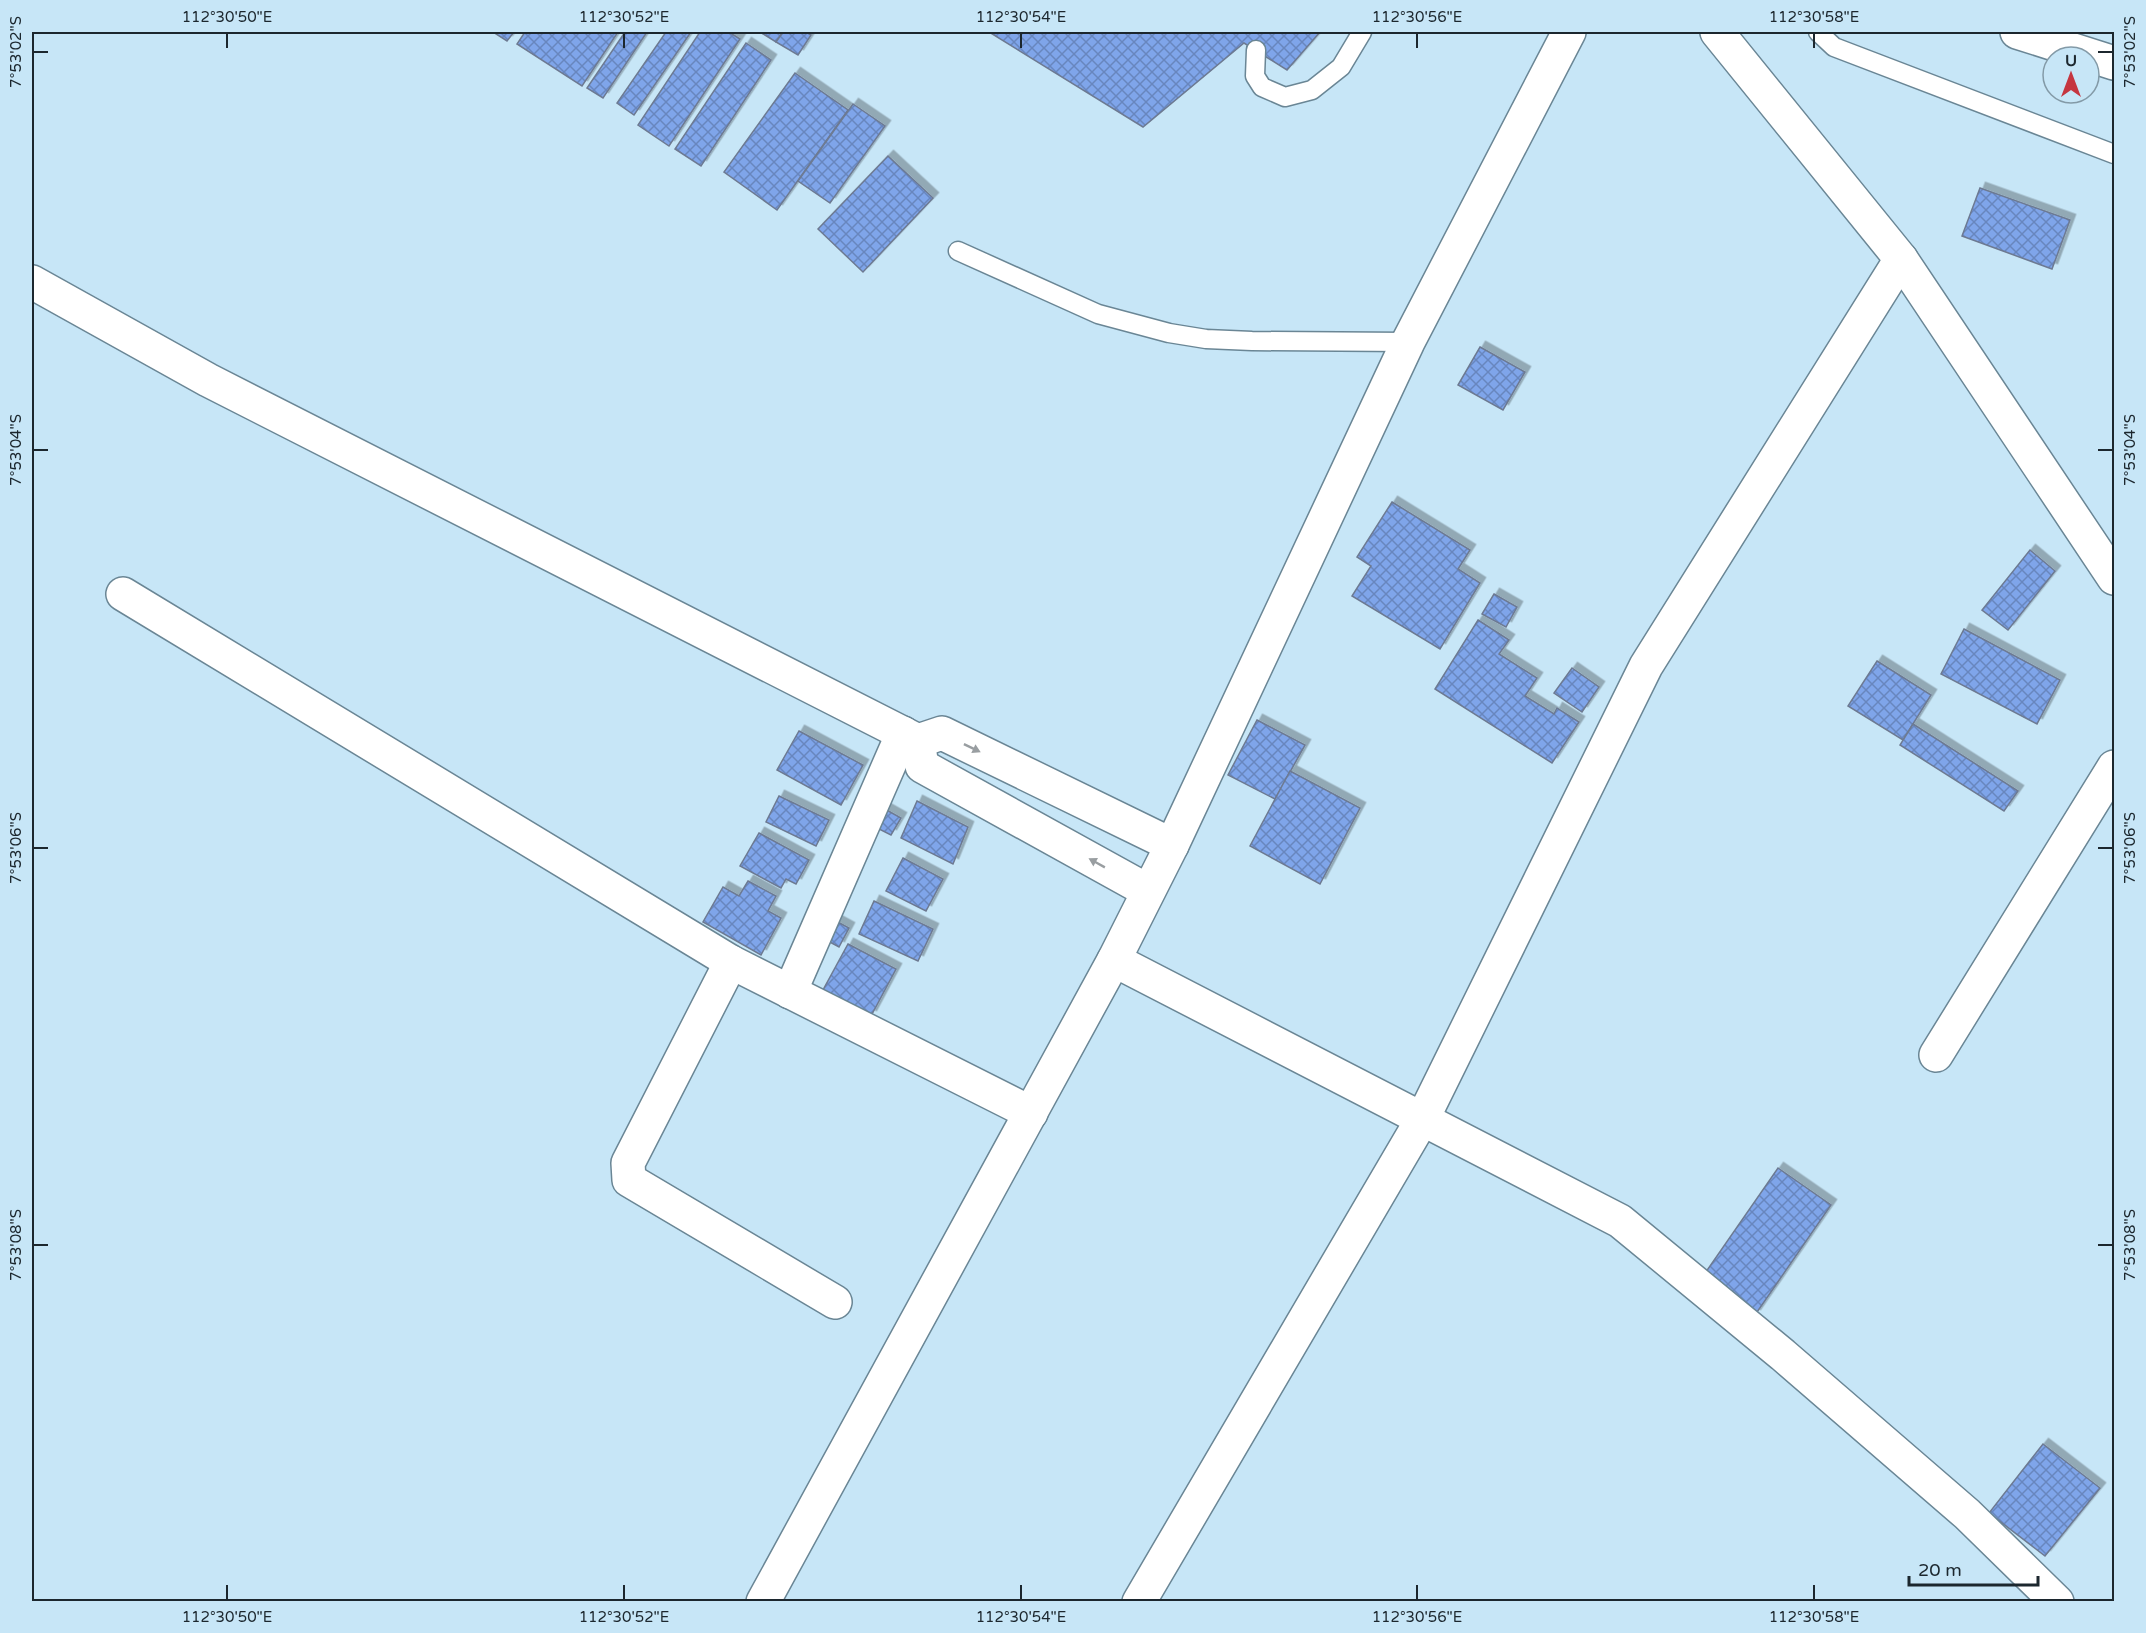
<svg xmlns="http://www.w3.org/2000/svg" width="2146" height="1633" font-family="'Varela Round',sans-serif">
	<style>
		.building { fill: url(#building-cross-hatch); stroke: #6d7a92; stroke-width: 1.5; filter: url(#shadow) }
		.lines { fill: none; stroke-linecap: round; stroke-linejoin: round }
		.service-casing { stroke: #6a8695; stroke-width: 21 }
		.minor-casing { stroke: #6a8695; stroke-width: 36 }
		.tertiary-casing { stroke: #6a8695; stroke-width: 36 }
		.service { stroke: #fff; stroke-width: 18 }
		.minor { stroke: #fff; stroke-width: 33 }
		.tertiary { stroke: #fff; stroke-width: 33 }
		.oneway { fill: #999ea1 }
		.ticks { fill: none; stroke: #1c272e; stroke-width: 2 }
		.neatline { fill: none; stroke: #1c272e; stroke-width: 2 }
		.ticks-label { font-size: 15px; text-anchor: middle; fill: #1c272e }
	</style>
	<defs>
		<pattern id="building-cross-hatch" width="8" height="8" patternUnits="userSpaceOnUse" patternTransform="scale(1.5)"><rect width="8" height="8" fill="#7fa5ea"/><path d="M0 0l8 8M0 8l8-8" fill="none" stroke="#6786be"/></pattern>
		<filter id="shadow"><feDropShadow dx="5.5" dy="-5.5" stdDeviation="0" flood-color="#0004"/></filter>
	</defs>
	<rect width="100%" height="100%" fill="#c7e6f7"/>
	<g class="building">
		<path d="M493,32H514L507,41Z"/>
		<path d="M525,32H618L582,86L517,44Z"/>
		<path d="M625,32H647L603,98L587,88Z"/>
		<path d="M666,32H691L634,115L617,103Z"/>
		<path d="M700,32H729L740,39L669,146L638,125Z"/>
		<path d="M760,32H783L776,42Z"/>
		<path d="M783,32H806L811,35L798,55L776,42Z"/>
		<path d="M989,32H1320L1287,70L1244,43L1143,127Z"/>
		<path d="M746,43L771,60L701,166L675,149Z"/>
		<path d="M795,73L848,110L777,210L724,172Z"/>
		<path d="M853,104L885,126L830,203L798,181Z"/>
		<path d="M888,156L933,198L863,272L818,229Z"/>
		<path d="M1980,188L2070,220L2052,269L1962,236Z"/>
		<path d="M1480,347L1525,372L1503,410L1458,385Z"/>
		<path d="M1392,502L1470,550L1458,569L1480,583L1440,649L1352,596L1371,566L1357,557Z"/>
		<path d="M2030,550L2055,571L2008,630L1982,610Z"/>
		<path d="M1494,594L1517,607L1506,627L1482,614Z"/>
		<path d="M1478,620L1509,640L1499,654L1537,678L1525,696L1554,714L1557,708L1579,722L1552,763L1435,689Z"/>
		<path d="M1964,629L2060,680L2037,724L1941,674Z"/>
		<path d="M1877,661L1931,695L1903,740L1848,706Z"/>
		<path d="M1572,668L1599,687L1582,712L1554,693Z"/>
		<path d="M1257,720L1305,745L1275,799L1228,775Z"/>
		<path d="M1913,724L2018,791L2004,811L1900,745Z"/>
		<path d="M799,731L863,765L841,805L777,770Z"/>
		<path d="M1290,771L1360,808L1320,884L1250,846Z"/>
		<path d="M779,796L829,820L816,846L766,822Z"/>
		<path d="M917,801L968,827L953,864L901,838Z"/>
		<path d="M883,808L901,818L891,835L873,826Z"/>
		<path d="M759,833L809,860L796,884L786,879L781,888L740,866Z"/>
		<path d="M903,858L943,879L926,911L886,891Z"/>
		<path d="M748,881L776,896L768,911L781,918L761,955L703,922L723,887L739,896Z"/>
		<path d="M874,901L933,929L918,961L859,934Z"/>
		<path d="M834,920L849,928L839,947L824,939Z"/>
		<path d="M848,944L896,969L871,1016L823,990Z"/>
		<path d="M1778,1168L1831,1205L1755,1315L1701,1279Z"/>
		<path d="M2043,1444L2100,1488L2045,1556L1989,1513Z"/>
	</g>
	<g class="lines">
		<defs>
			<g id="service">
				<path d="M1818,32L1834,47L2114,154"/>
				<path d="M1256,50L1255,76L1262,87L1285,97L1312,90L1341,67L1362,32"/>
				<path d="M958,251L1098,314L1169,333L1206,339L1252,341L1408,342"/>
			</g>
			<g id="minor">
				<path d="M1717,32L1901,259L2114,578"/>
				<path d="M32,282L208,380L918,741L942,733L1172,845"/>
				<path d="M123,594L731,962L1031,1113"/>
				<path d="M918,741L922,766L1148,891"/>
				<path d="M1114,960L1620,1221L1783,1355L1967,1514L2057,1602"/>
				<path d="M731,962L628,1163L629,1180L835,1302"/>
				<path d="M790,992L903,733"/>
				<path d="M1936,1055L2114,767"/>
				<path d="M1139,1602L1423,1118L1646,666L1901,259"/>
			</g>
			<g id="tertiary">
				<path d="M2017,32L2114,63"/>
				<path d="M763,1602L1114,960L1172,845L1408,342L1569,32"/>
			</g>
		</defs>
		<use href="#service" class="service-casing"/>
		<use href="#minor" class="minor-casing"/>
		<use href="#tertiary" class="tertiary-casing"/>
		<use href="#service" class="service"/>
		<use href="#minor" class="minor"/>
		<use href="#tertiary" class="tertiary"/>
	</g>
	<defs><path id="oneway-solid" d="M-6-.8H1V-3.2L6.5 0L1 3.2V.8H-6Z" transform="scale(1.5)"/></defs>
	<g class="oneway">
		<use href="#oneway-solid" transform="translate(972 748) rotate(26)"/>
		<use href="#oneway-solid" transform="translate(1097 863) rotate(-151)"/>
	</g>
	<path class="ticks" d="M227,33V48M624,33V48M1021,33V48M1417,33V48M1814,33V48M33,52H48M2098,52H2113M33,450H48M2098,450H2113M33,848H48M2098,848H2113M33,1245H48M2098,1245H2113M227,1585V1600M624,1585V1600M1021,1585V1600M1417,1585V1600M1814,1585V1600"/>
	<rect width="2146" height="1633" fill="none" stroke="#c7e6f7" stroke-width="66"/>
	<g transform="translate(2071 75)"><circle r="28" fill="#c7e6f7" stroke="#839aa7" stroke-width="1.5"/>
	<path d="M0-4.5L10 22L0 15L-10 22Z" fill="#c53640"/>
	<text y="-9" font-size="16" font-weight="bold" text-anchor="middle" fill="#1c272e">U</text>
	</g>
	<path d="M1909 1576v9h129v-9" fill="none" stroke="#1c272e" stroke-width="3"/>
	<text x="1918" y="1576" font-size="18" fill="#1c272e" stroke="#c7e6f7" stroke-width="4.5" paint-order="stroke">20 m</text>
	<rect x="33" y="33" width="2080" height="1567" class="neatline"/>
	<g class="ticks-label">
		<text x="227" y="22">112°30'50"E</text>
		<text x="624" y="22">112°30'52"E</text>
		<text x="1021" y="22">112°30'54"E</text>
		<text x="1417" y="22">112°30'56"E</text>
		<text x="1814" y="22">112°30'58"E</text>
		<text transform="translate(16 52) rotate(-90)" y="5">7°53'02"S</text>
		<text transform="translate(2130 52) rotate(-90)" y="5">7°53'02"S</text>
		<text transform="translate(16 450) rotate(-90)" y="5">7°53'04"S</text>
		<text transform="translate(2130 450) rotate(-90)" y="5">7°53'04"S</text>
		<text transform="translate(16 848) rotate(-90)" y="5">7°53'06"S</text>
		<text transform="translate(2130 848) rotate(-90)" y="5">7°53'06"S</text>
		<text transform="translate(16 1245) rotate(-90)" y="5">7°53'08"S</text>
		<text transform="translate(2130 1245) rotate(-90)" y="5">7°53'08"S</text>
		<text x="227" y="1622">112°30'50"E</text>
		<text x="624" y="1622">112°30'52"E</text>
		<text x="1021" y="1622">112°30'54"E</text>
		<text x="1417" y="1622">112°30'56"E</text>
		<text x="1814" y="1622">112°30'58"E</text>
	</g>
</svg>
